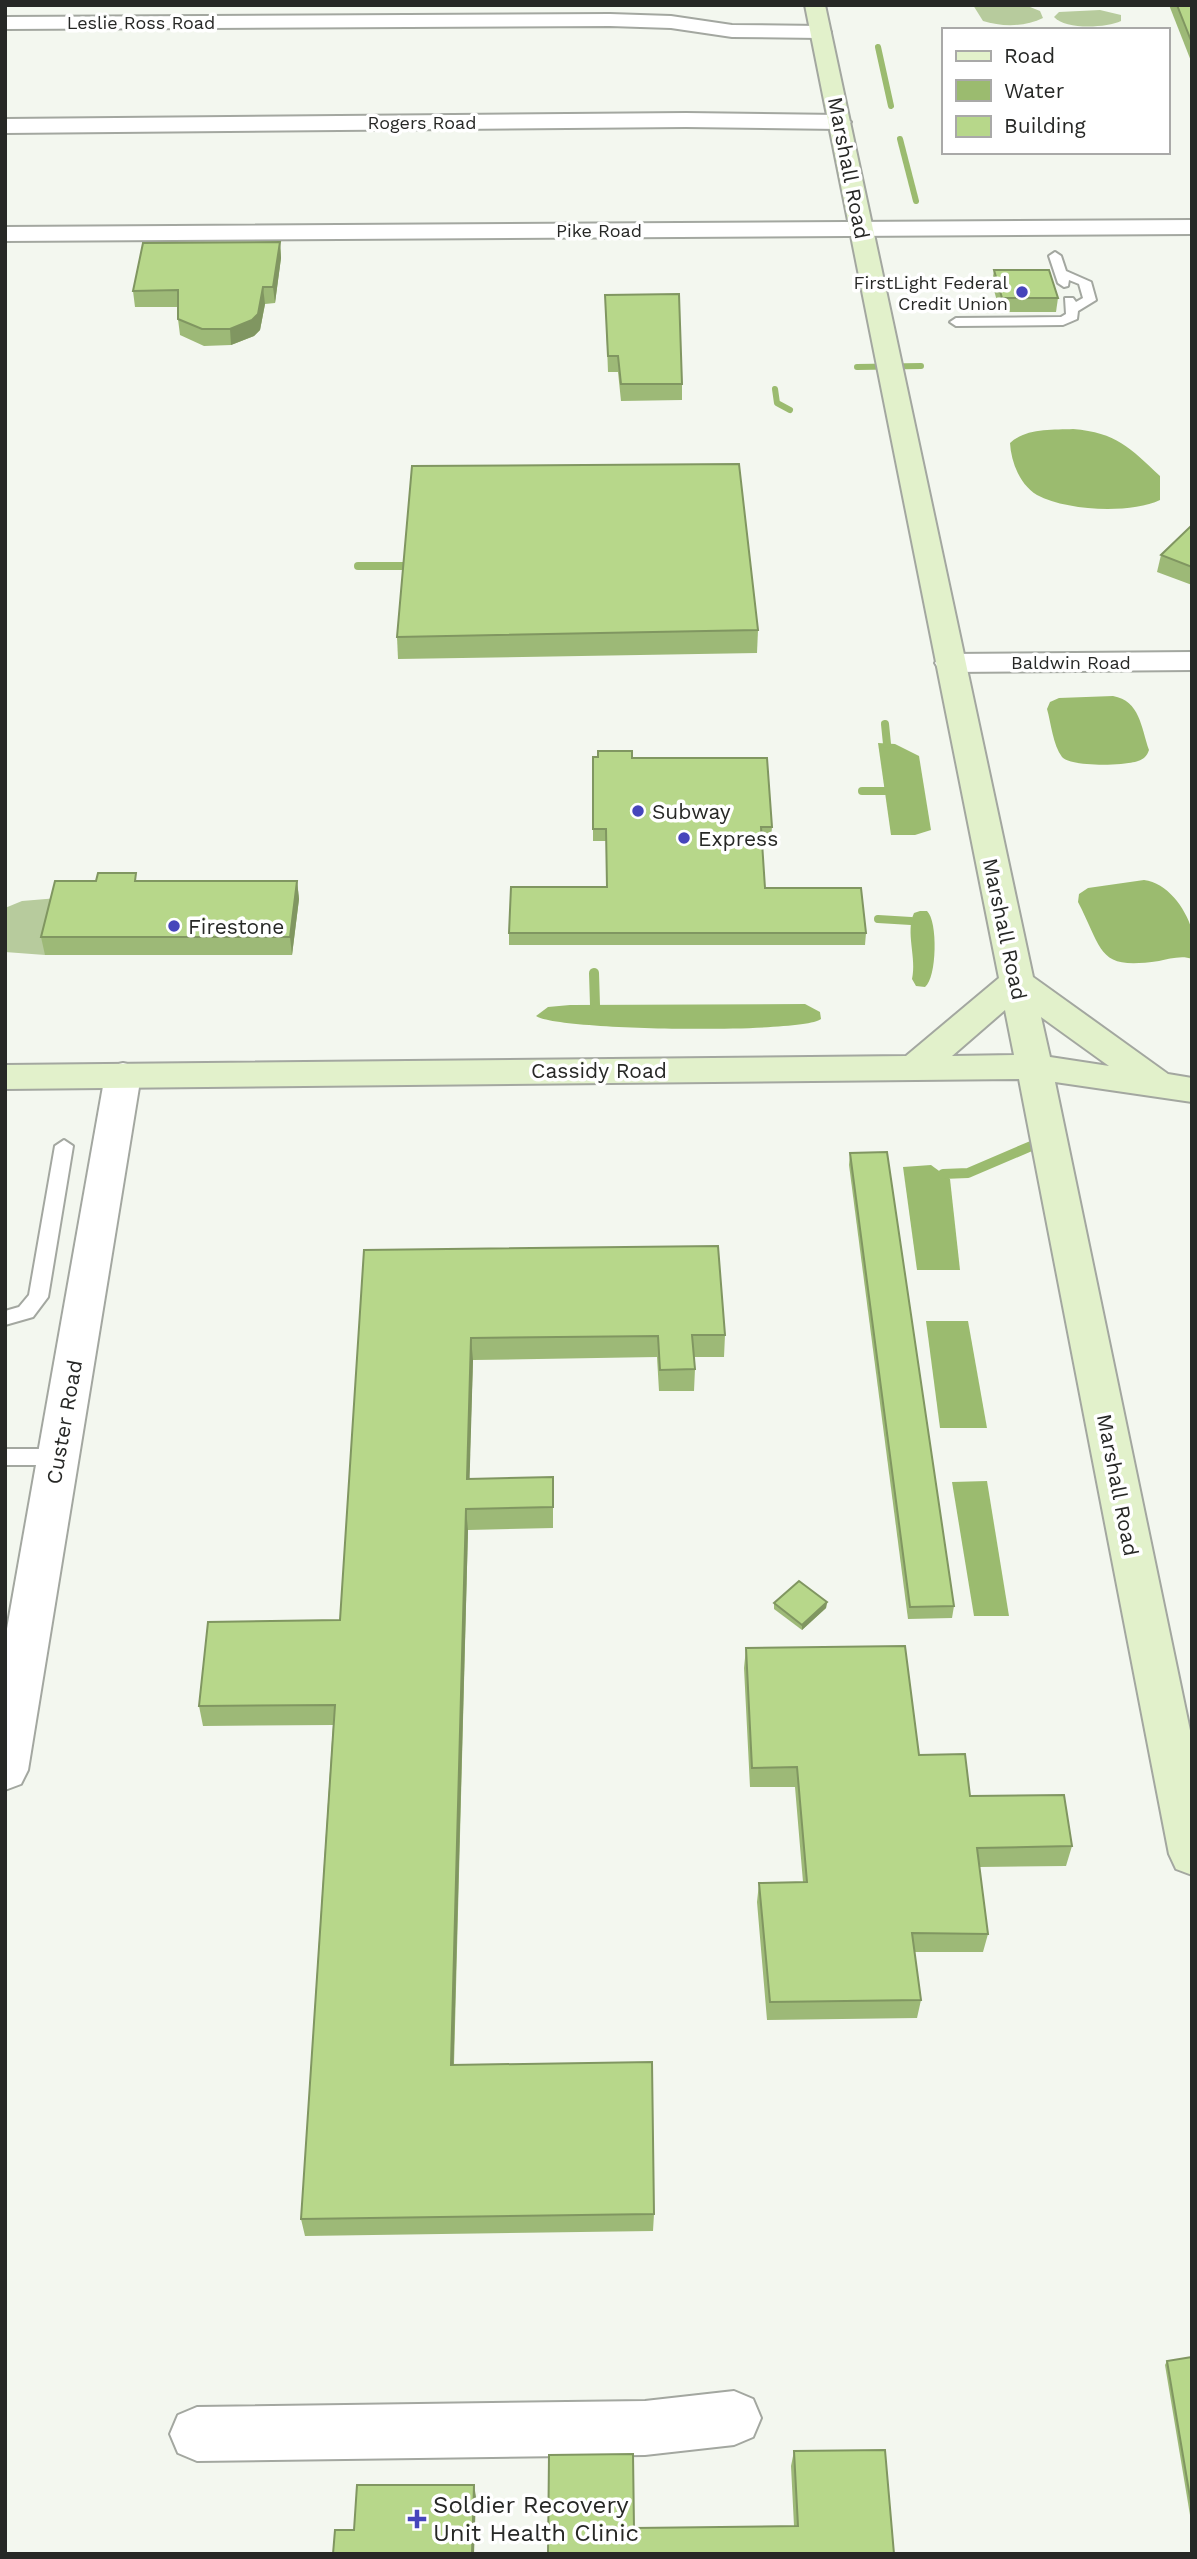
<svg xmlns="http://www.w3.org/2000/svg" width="1197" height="2559" font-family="'Work Sans',sans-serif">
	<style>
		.green { fill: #b7cb9d }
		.water { fill: #9bbb6f }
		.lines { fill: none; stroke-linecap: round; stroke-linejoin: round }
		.stream-far2 { stroke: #9bbb6f; stroke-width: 6 }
		.stream-far1 { stroke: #9bbb6f; stroke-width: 8 }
		.stream { stroke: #9bbb6f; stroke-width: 10 }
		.lane-casing { stroke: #a3a7a0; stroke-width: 4 }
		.street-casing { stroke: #a3a7a0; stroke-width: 4 }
		.secondary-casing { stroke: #a3a7a0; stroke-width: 4 }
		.lane { fill: #fff; fill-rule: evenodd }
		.street { fill: #fff; fill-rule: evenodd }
		.secondary { fill: #e2f1cb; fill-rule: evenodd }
		.wall { fill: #9db977 }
		.shaded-wall { fill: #809661 }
		.building { fill: #b7d78a; stroke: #809661; stroke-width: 2 }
		.poi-dot { fill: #4645bb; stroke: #fff; stroke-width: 2.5 }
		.labels { text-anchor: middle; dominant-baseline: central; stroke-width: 7; stroke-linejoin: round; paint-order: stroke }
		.far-street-label { font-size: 18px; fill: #272826; stroke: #fff }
		.far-poi-label { font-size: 18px; fill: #272826; stroke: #fff; text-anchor: end }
		.street-label { font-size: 21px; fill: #272826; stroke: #fff }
		.poi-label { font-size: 21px; fill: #272826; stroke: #fff; text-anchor: start }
		.near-poi-label { font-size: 24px; fill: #272826; stroke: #fff; text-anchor: start }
	</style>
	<rect width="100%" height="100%" fill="#f3f7ef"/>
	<g class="green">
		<path d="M973,5H1025L1040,11L1043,18C1025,27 1002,27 983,21Z"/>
		<path d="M1100,10L1121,15V21C1106,28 1065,30 1054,17L1059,12Z"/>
		<path d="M58,898L45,955L5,952V908L22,901Z"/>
	</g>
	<g class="water">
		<path d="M1073,429C1117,433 1129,447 1160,476V500C1130,514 1067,511 1037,495C1020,485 1011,462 1010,443C1026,428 1052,430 1073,429Z"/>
		<path d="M1113,696C1140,701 1141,727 1149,750C1147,756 1144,759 1138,761C1125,766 1070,767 1062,757C1053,745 1051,723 1047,709L1050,702L1059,698Z"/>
		<path d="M878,743L895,744L919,756L931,830L915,835H891Z"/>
		<path d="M1144,880C1167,883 1185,907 1192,930C1194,938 1192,950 1192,959C1182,955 1169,959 1159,961C1097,970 1104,952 1078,902L1079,894L1088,888Z"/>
		<path d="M920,911H927C938,921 937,978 925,987L916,986L912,979C917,958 905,932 914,913Z"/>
		<path d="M805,1004L820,1012L821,1019C802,1034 557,1031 536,1016L548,1007L570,1005Z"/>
		<path d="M931,1165L950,1179L960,1270H917L903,1167Z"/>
		<path d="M926,1321H968L987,1428H940Z"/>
		<path d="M987,1481L1009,1616H974L952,1482Z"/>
	</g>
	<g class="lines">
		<g class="stream-far2">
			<path d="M878,47L891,106"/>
			<path d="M900,139L916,201"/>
			<path d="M857,367L921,366"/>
			<path d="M775,389L777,403L790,410"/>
		</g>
		<g class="stream-far1">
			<path d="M358,566H404"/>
			<path d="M885,724L887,744"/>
			<path d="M862,791H885"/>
			<path d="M878,919L911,921"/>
		</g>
		<g class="stream">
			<path d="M594,973L595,1005"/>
			<path d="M943,1174L968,1173L1043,1141"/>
		</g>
		<defs>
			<g id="lane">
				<path d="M1055,252L1061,256L1066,271L1091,282L1096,300L1078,311L1077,319L1063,325L956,326L950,322L956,318L1061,317L1066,314L1065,298H1073L1076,302L1083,298L1079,284L1069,280L1068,286L1064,287L1058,283L1049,256Z"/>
				<path d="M64,1140L73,1146L48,1297L33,1317L5,1325V1311L19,1307L29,1295L55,1146Z"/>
				<path d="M5,1449H58L65,1451L68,1457L65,1463L58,1465H5Z"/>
			</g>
			<g id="street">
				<path d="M610,14L671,16L732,25L821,26L831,32L821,38L732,37L671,28L610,26L5,29V17Z"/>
				<path d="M686,113L840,115L851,122L840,129L686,127L5,133V119Z"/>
				<path d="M1192,220V234L5,241V227Z"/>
				<path d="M1192,652V670L950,672L939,669L935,663L939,657L950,654Z"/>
				<path d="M123,1063L136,1066L141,1075L28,1770L21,1784L5,1790V1640L105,1075L110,1066Z"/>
				<path d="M734,2391L753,2399L761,2418L753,2437L734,2445L645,2455L197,2461L178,2453L170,2434L178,2415L197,2407L645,2401Z"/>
			</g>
			<path id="secondary" d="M805,5H825L1033,977L1168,1074L1192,1078V1102L1055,1082L1192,1740V1875L1176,1869L1169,1854L1019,1079L5,1089V1065L906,1056L999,978ZM1005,1010L1014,1055L952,1056ZM1041,1017L1109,1066L1050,1057Z"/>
		</defs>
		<use href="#lane" class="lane-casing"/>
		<use href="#street" class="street-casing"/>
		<use href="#secondary" class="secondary-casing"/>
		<use href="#lane" class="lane"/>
		<use href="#street" class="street"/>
		<use href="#secondary" class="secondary"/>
	</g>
	<g class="wall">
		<path d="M1169,5H1192V61H1191Z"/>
		<path d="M280,242L281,258L275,303L265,304L260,330L254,336L231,345L204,346L180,335L178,319V307H135L133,291Z"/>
		<path d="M994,270L1058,298L1056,312H1000L992,283Z"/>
		<path d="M605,295L682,384V400L621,401L618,372H608Z"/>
		<path d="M1192,525V585L1157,572L1161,555Z"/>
		<path d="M758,630L757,653L398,659L397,637Z"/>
		<path d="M593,757L632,758L772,827L771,839H762L765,888L866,933L865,945H509V933L606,887V841H593Z"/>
		<path d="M138,881H297L299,899L292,955H45L41,937Z"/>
		<path d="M850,1153L954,1606L952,1618L908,1619L849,1165Z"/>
		<path d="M364,1250L725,1335L724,1357H694L695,1369L694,1391H659L657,1357L473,1360L469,1479L553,1477V1528L468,1530L454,2065L654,2214L653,2231L305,2236L301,2219L333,1725L203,1726L199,1706L340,1620Z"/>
		<path d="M827,1602L826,1608L802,1630L774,1609V1603Z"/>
		<path d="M746,1648L919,1755L970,1796L1072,1846L1066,1866L979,1867L988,1934L983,1952H914L921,2000L917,2018L767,2020L757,1902L759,1883L803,1882L795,1787H750L744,1668Z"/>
		<path d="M1192,2357V2527L1165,2365L1167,2361Z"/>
		<path d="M794,2451L894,2554L634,2528L794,2526L791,2466Z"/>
	</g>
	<g class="shaded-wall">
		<path d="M280,242L281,258L275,303L273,287Z"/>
		<path d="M263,287L265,304L260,330L254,336L231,345L230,329Z"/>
		<path d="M297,881L299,899L292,955L290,937Z"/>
		<path d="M471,1338L473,1360L469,1500L467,1479Z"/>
		<path d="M466,1509L468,1530L453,2083L451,2065Z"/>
		<path d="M827,1602L826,1608L802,1630V1625Z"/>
		<path d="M474,2485L476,2497L474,2554H472Z"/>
	</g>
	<g class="building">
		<path d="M1177,5H1192V43Z"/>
		<path d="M280,242L273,287H263L258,314L252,320L230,329H202L178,319V290L133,291L143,243Z"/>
		<path d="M994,270H1049L1058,298H1002Z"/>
		<path d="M679,294L682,384H621L618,356H608L605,295Z"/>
		<path d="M739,464L758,630L397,637L412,466Z"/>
		<path d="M1192,525V567L1161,555Z"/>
		<path d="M598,751H632V758H767L772,827H761L765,888H861L866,933H509L511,887H607L606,829H593V757H598Z"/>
		<path d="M98,873H136L135,881H297L290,937H41L55,881H96Z"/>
		<path d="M887,1152L954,1606L910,1607L850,1153Z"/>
		<path d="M718,1246L725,1335H692L695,1369L660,1370L658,1336L471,1338L467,1479L553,1477V1507L466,1509L451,2065L652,2062L654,2214L301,2219L335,1705L199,1706L208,1622L340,1620L364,1250Z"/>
		<path d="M799,1581L827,1602L802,1625L774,1603Z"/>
		<path d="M905,1646L919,1755L965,1754L970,1796L1064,1795L1072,1846L977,1848L988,1934L912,1933L921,2000L770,2002L759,1883L807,1882L797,1767L752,1768L746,1648Z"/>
		<path d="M1192,2357V2509L1167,2361Z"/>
		<path d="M885,2450L894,2554H548L549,2455L633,2454L634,2528L798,2526L794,2451Z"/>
		<path d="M357,2485H474L472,2554H333L335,2530H354Z"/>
	</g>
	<g class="poi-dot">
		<circle cx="1022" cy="292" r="7"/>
		<circle cx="638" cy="811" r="7"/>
		<circle cx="684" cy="838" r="7"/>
		<circle cx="174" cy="926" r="7"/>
		<path d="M413.5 2508.5h7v7h7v7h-7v7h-7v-7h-7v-7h7z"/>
	</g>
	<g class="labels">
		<g class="far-street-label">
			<text x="141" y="22">Leslie Ross Road</text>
			<text x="422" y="122">Rogers Road</text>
			<text x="599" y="230">Pike Road</text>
			<text x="1071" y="662">Baldwin Road</text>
		</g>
		<g class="far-poi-label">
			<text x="1008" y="282">FirstLight Federal<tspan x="1008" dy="21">Credit Union</tspan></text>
		</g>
		<g class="street-label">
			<text transform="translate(849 168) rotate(79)">Marshall Road</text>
			<text transform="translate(1005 929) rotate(78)">Marshall Road</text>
			<text x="599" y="1070">Cassidy Road</text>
			<text transform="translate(64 1422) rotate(-80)">Custer Road</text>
			<text transform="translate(1118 1485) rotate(79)">Marshall Road</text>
		</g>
		<g class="poi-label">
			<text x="652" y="811">Subway</text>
			<text x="698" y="838">Express</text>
			<text x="188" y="926">Firestone</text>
		</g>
		<g class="near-poi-label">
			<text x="433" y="2505">Soldier Recovery<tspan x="433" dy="28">Unit Health Clinic</tspan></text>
		</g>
	</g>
	<rect width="1197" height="2559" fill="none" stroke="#272826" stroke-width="14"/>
	<rect x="942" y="28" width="228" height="126" fill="#ffffff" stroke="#a9a9a8" stroke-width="2"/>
	<rect x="956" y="51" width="35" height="10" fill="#e2f1cb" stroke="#a9a9a8" stroke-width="2"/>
	<text x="1004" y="63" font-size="21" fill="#272826">Road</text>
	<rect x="956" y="80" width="35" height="21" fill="#9bbb6f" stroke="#a9a9a8" stroke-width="2"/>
	<text x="1004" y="98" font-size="21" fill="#272826">Water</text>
	<rect x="956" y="116" width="35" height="21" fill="#b7d78a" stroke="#a9a9a8" stroke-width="2"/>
	<text x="1004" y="133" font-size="21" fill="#272826">Building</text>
</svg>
